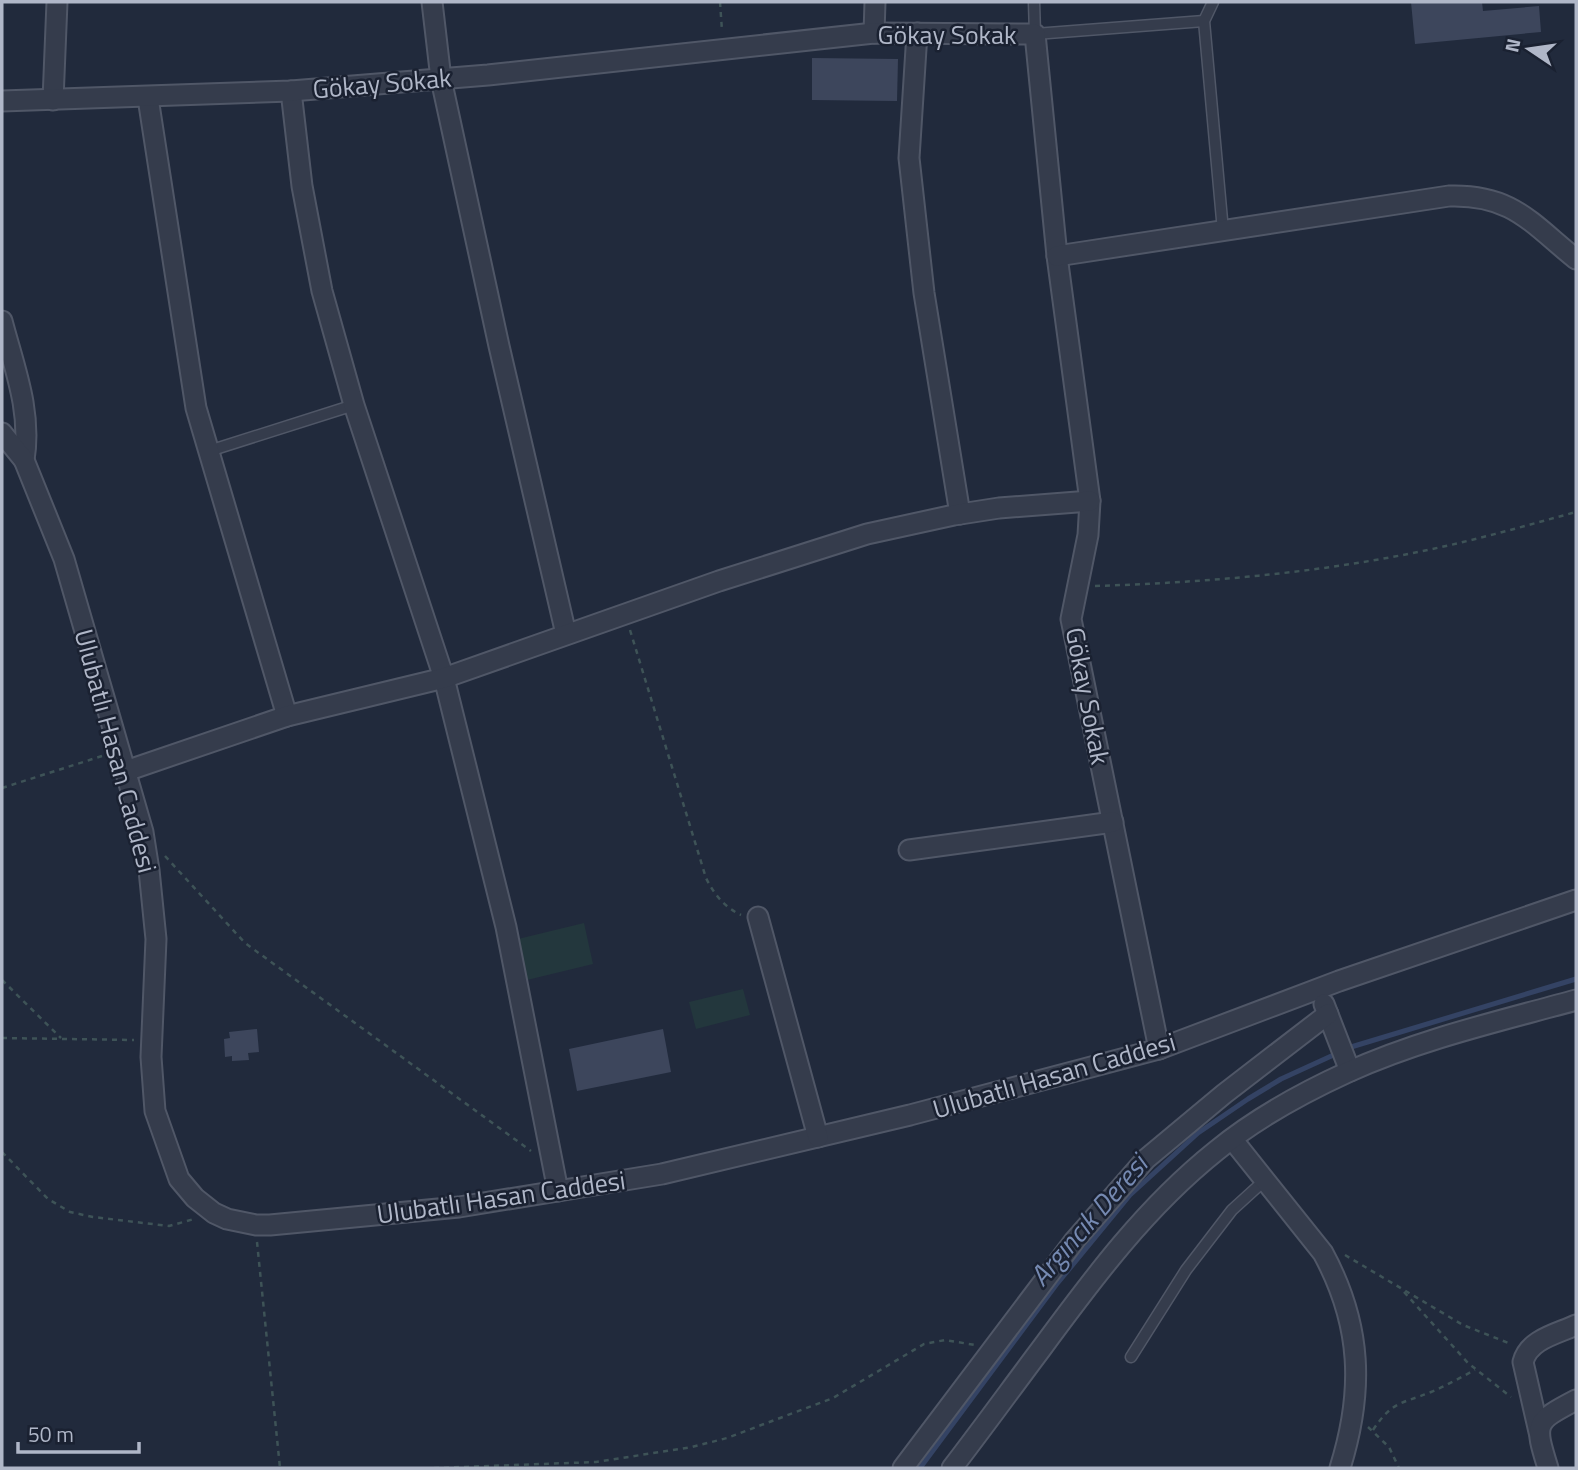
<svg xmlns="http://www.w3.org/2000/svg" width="1578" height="1470" font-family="'Titillium Web',sans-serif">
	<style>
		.green { fill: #23373d }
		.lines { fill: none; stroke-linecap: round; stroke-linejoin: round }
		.stream { stroke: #344364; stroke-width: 5 }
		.building { fill: #3d465c }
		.lane-casing { stroke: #505767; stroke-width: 13 }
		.street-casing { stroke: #505767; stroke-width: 23 }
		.path { stroke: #3e5357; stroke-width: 2.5; stroke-dasharray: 5 5; stroke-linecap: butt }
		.lane { stroke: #353c4c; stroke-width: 10 }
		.street { stroke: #353c4c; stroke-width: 19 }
		.labels { text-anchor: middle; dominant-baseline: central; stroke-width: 5; stroke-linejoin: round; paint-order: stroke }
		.street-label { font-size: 26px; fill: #b0b7c8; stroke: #1a2131 }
		.water-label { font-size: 28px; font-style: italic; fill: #768ab2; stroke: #1a2131 }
	</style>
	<rect width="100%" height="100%" fill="#212a3c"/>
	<g class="green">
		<path d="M584,923L593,964L527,980L518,939Z"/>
		<path d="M743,989L750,1015L696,1029L689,1002Z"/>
	</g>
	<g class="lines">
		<path class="stream" d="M920,1468L1056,1285L1130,1195L1198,1133L1248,1099L1281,1079L1351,1047L1576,979"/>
	</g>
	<g class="building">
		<path d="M1411,2H1482L1483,11L1539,6L1541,32L1415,44Z"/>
		<path d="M812,58L898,59L897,101L812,100Z"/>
		<path d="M257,1029L259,1052L248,1053L249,1060L232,1061V1056L225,1057L224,1039L230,1038L229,1032Z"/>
		<path d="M663,1029L671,1072L577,1091L569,1049Z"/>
	</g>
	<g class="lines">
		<defs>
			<g id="lane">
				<path d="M1034,2L1035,34L1204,21"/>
				<path d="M1213,2L1204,21L1223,231"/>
				<path d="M209,451L354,405"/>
				<path d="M1131,1357L1186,1270L1232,1210L1265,1180"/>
			</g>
			<g id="street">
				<path d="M432,2L441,79L499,346L566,634"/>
				<path d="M874,33L875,2"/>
				<path d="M917,33L909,158L924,293L960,514"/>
				<path d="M291,91L302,186L322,291L354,405L444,678L506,927L558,1191"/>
				<path d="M148,98L196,408L287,716"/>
				<path d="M53,100L57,2"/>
				<path d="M2,101L291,91L488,75L874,33L1035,34L1057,256L1090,501L1088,535L1071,619L1159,1049"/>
				<path d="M1057,256L1449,196C1512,194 1531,223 1576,259"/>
				<path d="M2,321C14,367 32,411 24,460"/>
				<path d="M2,433L24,460L64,559L143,832L149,870L156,939L151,1057L155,1111L179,1179L195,1198L214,1213L227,1219L256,1225H270L459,1207L662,1174L910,1115L1159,1049L1339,981L1576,900"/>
				<path d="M126,771L287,716L444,678L719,581L867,534L954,515L999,508L1090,501"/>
				<path d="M909,850L1113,822"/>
				<path d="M758,917L818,1137"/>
				<path d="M1324,1004L1350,1071"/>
				<path d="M1232,1139L1323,1253C1362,1325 1364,1391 1340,1468"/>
				<path d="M1539,1432L1523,1362C1529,1339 1557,1334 1576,1325"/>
				<path d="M903,1468L1075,1240L1146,1159L1224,1094L1328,1014"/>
				<path d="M952,1468C982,1429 1011,1389 1041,1349C1094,1277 1146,1207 1216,1151C1256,1118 1302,1093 1348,1072C1421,1039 1500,1021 1576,1000"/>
				<path d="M1548,1468C1534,1423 1534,1422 1576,1400"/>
			</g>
		</defs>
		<use href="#lane" class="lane-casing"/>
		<use href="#street" class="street-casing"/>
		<g class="path">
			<path d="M720,2L722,31"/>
			<path d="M1095,586C1218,582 1343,571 1463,542C1501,533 1539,522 1576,512"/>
			<path d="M630,630L706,878C714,894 724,907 741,915"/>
			<path d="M2,788L102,756"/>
			<path d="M165,856L245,943L531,1151"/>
			<path d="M2,980L61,1038"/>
			<path d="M2,1038L134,1040"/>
			<path d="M2,1152L48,1199L70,1212L93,1217L169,1226L194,1219"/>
			<path d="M257,1242L280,1468"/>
			<path d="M1345,1255L1463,1325L1511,1344"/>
			<path d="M1404,1292L1468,1363L1511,1397"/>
			<path d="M1368,1427L1389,1447L1399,1468"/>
			<path d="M1373,1430C1393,1400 1402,1404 1431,1392C1446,1386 1461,1377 1475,1370"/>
			<path d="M434,1468L596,1462L692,1447L727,1438L833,1398L924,1344L945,1340L975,1345"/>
		</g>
		<use href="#lane" class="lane"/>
		<use href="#street" class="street"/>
	</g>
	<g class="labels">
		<g class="street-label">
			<text x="947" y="34">Gökay Sokak</text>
			<text transform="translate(382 83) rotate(-5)">Gökay Sokak</text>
			<text transform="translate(1088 696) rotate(79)">Gökay Sokak</text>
			<text transform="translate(116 751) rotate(75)">Ulubatlı Hasan Caddesi</text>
			<text transform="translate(1054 1075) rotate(-16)">Ulubatlı Hasan Caddesi</text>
			<text transform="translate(501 1197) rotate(-8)">Ulubatlı Hasan Caddesi</text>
		</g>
		<g class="water-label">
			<text transform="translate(1088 1220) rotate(-49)">Argıncık Deresi</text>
		</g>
	</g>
	<rect width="1578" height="1470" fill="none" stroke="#b0b7c8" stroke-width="7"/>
	<g transform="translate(1529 49) rotate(283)" stroke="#1a2131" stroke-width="5" paint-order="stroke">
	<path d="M0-5L12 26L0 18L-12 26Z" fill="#b0b7c8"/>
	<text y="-10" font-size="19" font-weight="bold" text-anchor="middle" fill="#b0b7c8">N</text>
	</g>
	<path d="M18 1442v10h121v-10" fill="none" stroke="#b0b7c8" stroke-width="3.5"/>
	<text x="28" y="1442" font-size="21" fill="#b0b7c8" stroke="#1a2131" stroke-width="5" paint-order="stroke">50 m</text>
</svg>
